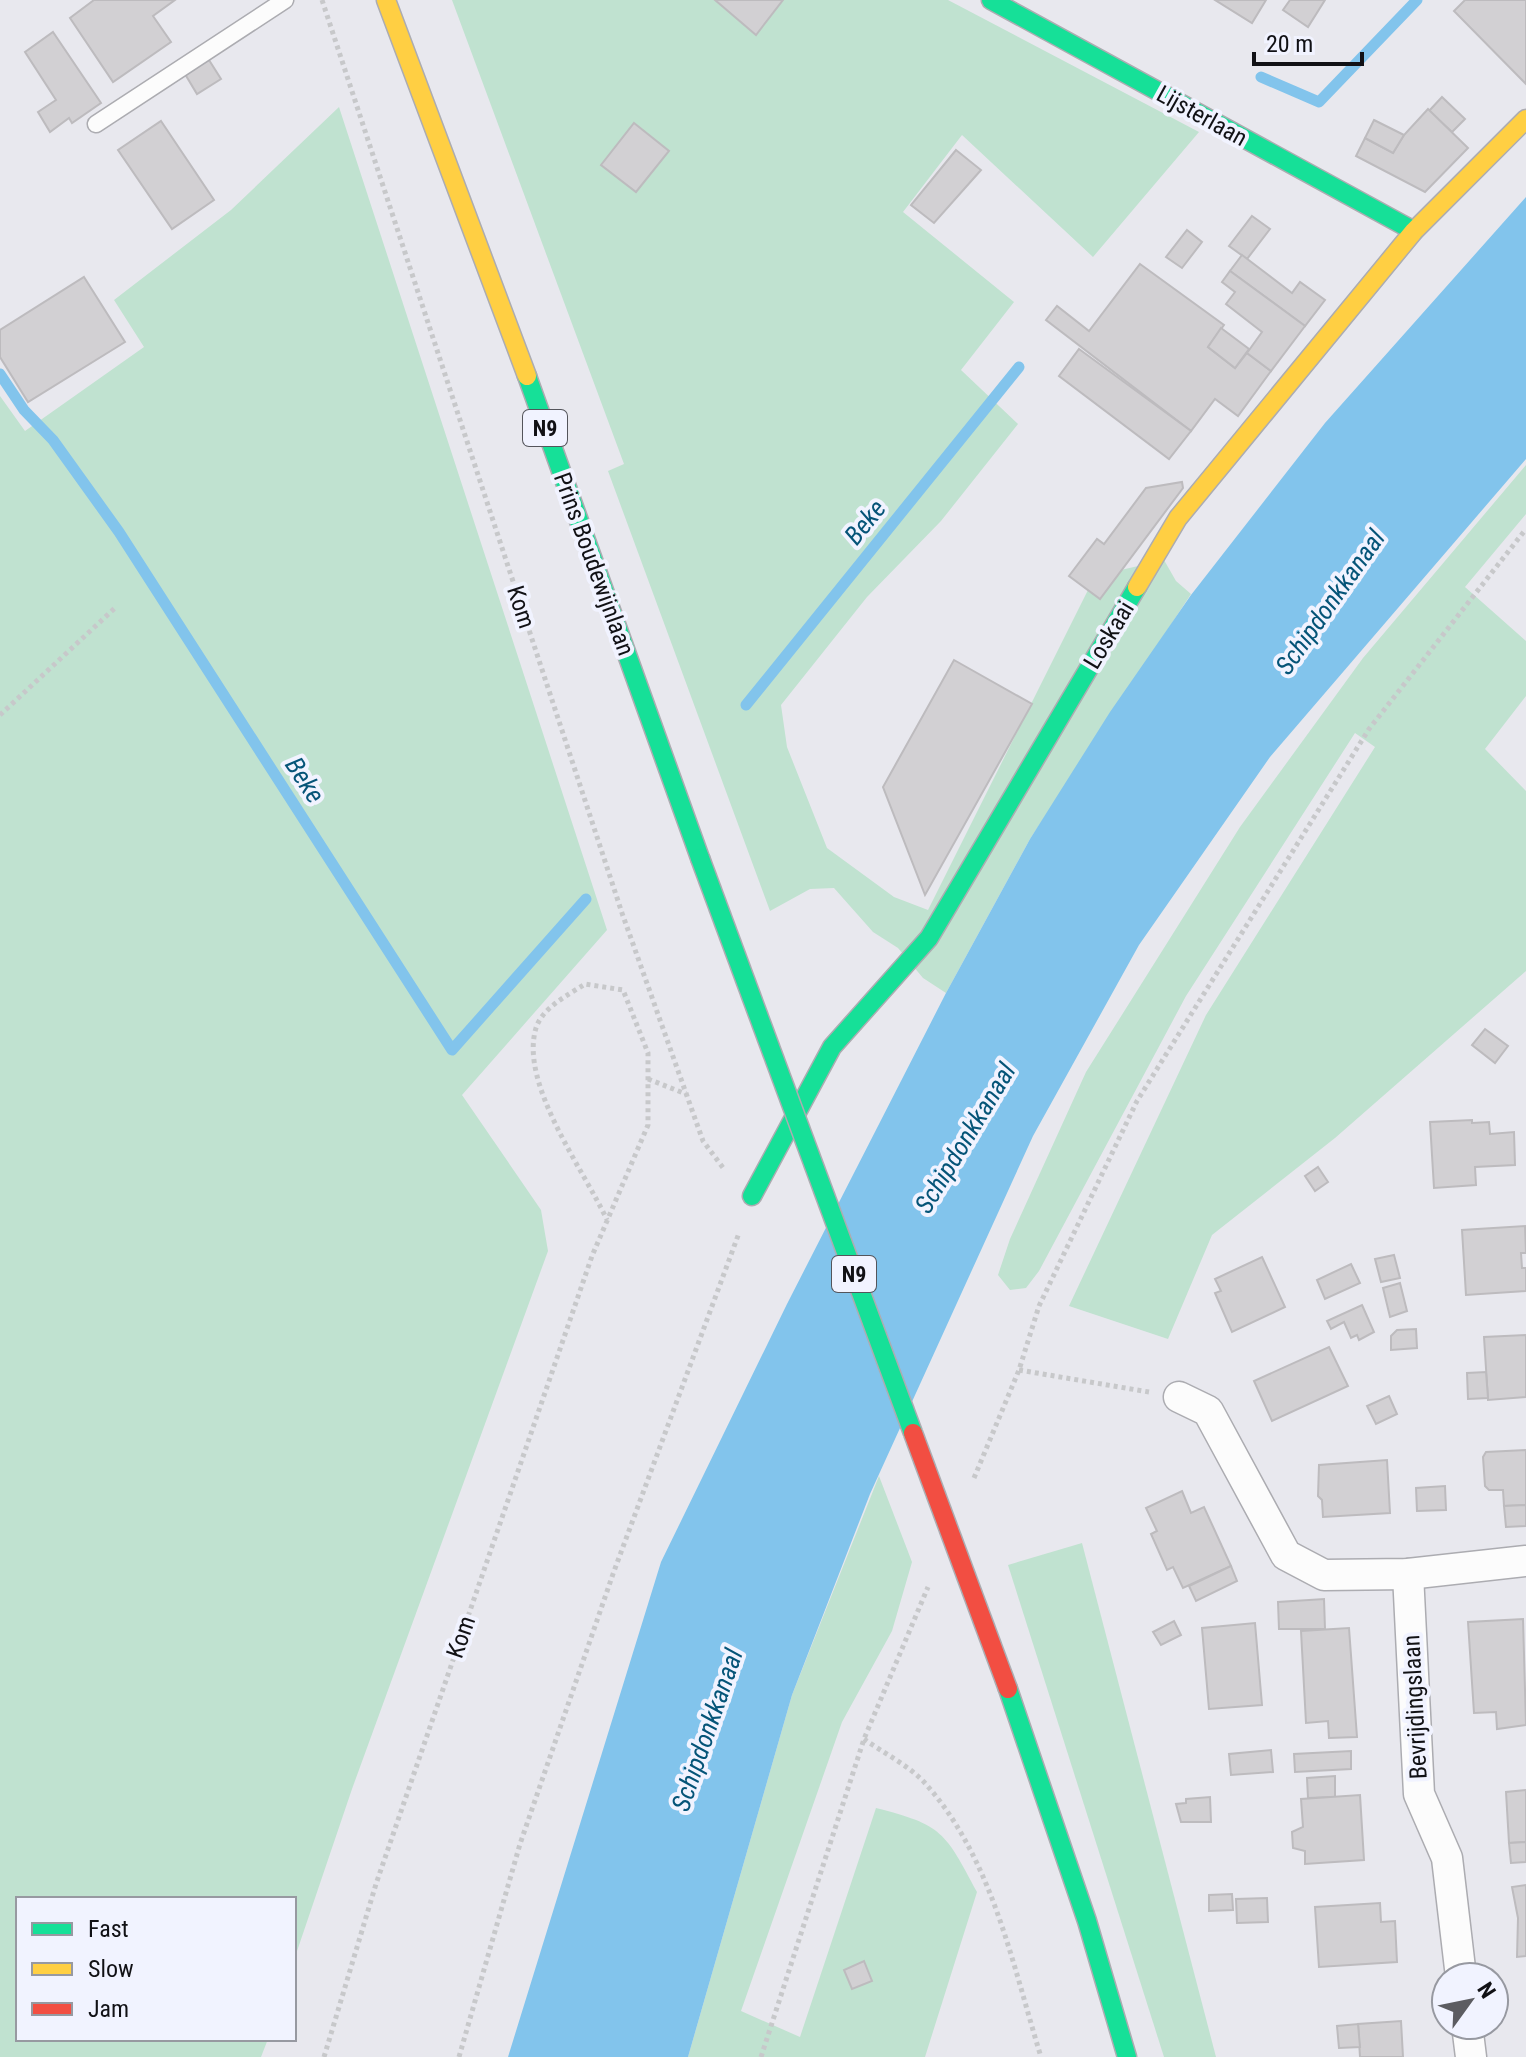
<svg xmlns="http://www.w3.org/2000/svg" width="1526" height="2057" font-family="'Roboto Condensed',sans-serif">
	<style>
		.green { fill: #c0e2d0 }
		.water { fill: #82c4ec }
		.lines { fill: none; stroke-linecap: round; stroke-linejoin: round }
		.stream { stroke: #82c4ec; stroke-width: 11 }
		.building { fill: #d2d0d3; stroke: #bdbbbe; stroke-width: 2 }
		.lane-casing { stroke: #acacb1; stroke-width: 19 }
		.street-casing { stroke: #acacb1; stroke-width: 33 }
		.fast-casing { stroke: #acacb1; stroke-width: 21 }
		.slow-casing { stroke: #acacb1; stroke-width: 21 }
		.path { stroke: #c7c8ca; stroke-width: 5; stroke-dasharray: 4 4; stroke-linecap: butt }
		.lane { stroke: #fcfcfc; stroke-width: 16 }
		.street { stroke: #fcfcfc; stroke-width: 30 }
		.fast { stroke: #16e098; stroke-width: 18 }
		.slow { stroke: #ffcf43; stroke-width: 18 }
		.fast-bridge-casing { stroke: #acacb1; stroke-width: 21; stroke-linecap: butt }
		.jam-bridge-casing { stroke: #acacb1; stroke-width: 21; stroke-linecap: butt }
		.fast-bridge { stroke: #16e098; stroke-width: 18 }
		.jam-bridge { stroke: #f24e42; stroke-width: 18 }
		.labels { text-anchor: middle; dominant-baseline: central; stroke-width: 8; stroke-linejoin: round; paint-order: stroke }
		.shield { fill: #f1f3ff; stroke: #54555b; stroke-width: 2 }
		.shield-label { font-size: 22px; font-weight: bold; fill: #111115 }
		.street-label { font-size: 24px; fill: #111115; stroke: #f1f3ff }
		.water-label { font-size: 26px; font-style: italic; fill: #055478; stroke: #f1f3ff }
	</style>
	<rect width="100%" height="100%" fill="#e8e8ee"/>
	<g class="green">
		<path d="M452,0H948L1199,132L1093,257L962,135L903,212L1014,302L961,370L1018,424L941,521L867,597L781,705L787,747L827,848L894,897L928,910L1095,576L1164,560L1176,581L1191,594L1030,839L946,993L923,978L898,948L873,932L834,888L810,889L770,911L608,471L624,464Z"/>
		<path d="M339,107L607,930L462,1095L541,1210L548,1251L352,1789L294,1960V1899H18V2039H268L261,2057H0V396L25,431L144,347L114,300L231,210Z"/>
		<path d="M1526,465V514L1465,587L1526,641V696L1485,749L1526,791V971L1335,1138L1212,1235L1168,1339L1069,1306L1206,1015L1375,747L1355,733L1186,996L1039,1271L1026,1288L1010,1290L998,1275L1010,1239L1086,1072L1240,827L1363,658Z"/>
		<path d="M879,1476L912,1562L892,1631L842,1722L741,2011L800,2037L876,1808C943,1825 945,1832 977,1892L925,2057H688L792,1695Z"/>
		<path d="M1082,1543L1216,2057H1164L1008,1565Z"/>
	</g>
	<path class="water" d="M1526,197V459L1270,757L1139,945L1033,1136L870,1494L792,1695L688,2057H508L661,1562L787,1304L946,993L1030,839L1110,712L1191,595L1325,423Z"/>
	<g class="lines">
		<g class="stream">
			<path d="M1261,77L1319,102L1417,0"/>
			<path d="M0,374L24,410L53,440L119,532L452,1050L586,899"/>
			<path d="M746,705L1019,367"/>
		</g>
	</g>
	<g class="building">
		<path d="M94,0H175L153,16L171,42L113,82L70,18Z"/>
		<path d="M715,0H783L756,35Z"/>
		<path d="M1215,0H1266L1252,23Z"/>
		<path d="M1290,0H1325L1308,27L1283,10Z"/>
		<path d="M1465,0H1526V84L1454,11Z"/>
		<path d="M53,32L101,103L72,123L69,118L50,132L38,112L56,100L25,52Z"/>
		<path d="M209,60L221,79L197,94L185,74Z"/>
		<path d="M1442,97L1465,119L1452,132L1429,111Z"/>
		<path d="M1428,109L1468,148L1425,192L1356,156L1365,138L1393,153L1404,135Z"/>
		<path d="M1374,120L1404,135L1393,153L1365,138Z"/>
		<path d="M161,121L214,200L172,229L118,150Z"/>
		<path d="M634,123L669,151L636,192L601,165Z"/>
		<path d="M956,150L981,170L934,223L911,205Z"/>
		<path d="M1252,216L1270,229L1247,259L1229,246Z"/>
		<path d="M1187,230L1202,242L1182,268L1166,257Z"/>
		<path d="M1242,255L1292,293L1300,282L1325,300L1305,326L1230,271Z"/>
		<path d="M1140,264L1224,325L1208,347L1235,368L1247,353L1271,371L1238,416L1215,399L1191,431L1046,320L1057,306L1089,331Z"/>
		<path d="M1230,271L1305,326L1271,371L1247,353L1262,332L1226,304L1235,292L1222,282Z"/>
		<path d="M84,277L125,342L28,402L0,357V330Z"/>
		<path d="M1221,328L1249,349L1235,368L1208,347Z"/>
		<path d="M1079,349L1191,431L1169,459L1059,376Z"/>
		<path d="M1182,482L1183,488L1100,599L1069,576L1097,539L1104,544L1146,488Z"/>
		<path d="M954,660L1032,704L925,895L883,787Z"/>
		<path d="M1485,1029L1508,1046L1495,1063L1472,1045Z"/>
		<path d="M1472,1120V1123L1489,1122L1490,1134L1514,1132L1515,1165L1475,1167L1476,1185L1434,1188L1430,1122Z"/>
		<path d="M1318,1167L1328,1182L1315,1191L1305,1176Z"/>
		<path d="M1525,1226L1526,1253H1521L1522,1268H1526V1291L1466,1295L1462,1230Z"/>
		<path d="M1394,1255L1400,1278L1381,1282L1375,1259Z"/>
		<path d="M1262,1257L1285,1307L1232,1332L1215,1293L1221,1291L1215,1279Z"/>
		<path d="M1351,1264L1360,1283L1325,1299L1317,1280Z"/>
		<path d="M1400,1283L1407,1311L1390,1317L1383,1288Z"/>
		<path d="M1362,1305L1374,1332L1359,1340L1357,1335L1351,1338L1344,1322L1331,1329L1327,1321Z"/>
		<path d="M1416,1329L1417,1348L1391,1350V1336L1397,1330Z"/>
		<path d="M1526,1335V1397L1488,1400L1484,1337Z"/>
		<path d="M1329,1347L1348,1386L1272,1421L1254,1381Z"/>
		<path d="M1486,1372L1488,1398L1468,1399L1467,1373Z"/>
		<path d="M1389,1396L1397,1414L1376,1424L1367,1406Z"/>
		<path d="M1526,1450V1505L1504,1506L1503,1490H1489L1485,1486L1483,1457L1486,1452Z"/>
		<path d="M1387,1460L1390,1513L1323,1517L1322,1500L1318,1496L1319,1465Z"/>
		<path d="M1445,1486L1446,1510L1417,1511L1416,1488Z"/>
		<path d="M1182,1491L1191,1513L1204,1507L1231,1566L1183,1588L1173,1567L1167,1570L1151,1534L1157,1531L1146,1508Z"/>
		<path d="M1526,1505V1526L1506,1527L1504,1506Z"/>
		<path d="M1231,1566L1237,1581L1196,1601L1189,1586Z"/>
		<path d="M1324,1599L1325,1629H1279L1278,1602Z"/>
		<path d="M1523,1619L1526,1725L1497,1729L1496,1712L1474,1713L1468,1622Z"/>
		<path d="M1174,1621L1181,1635L1161,1645L1153,1632Z"/>
		<path d="M1255,1623L1262,1705L1209,1709L1202,1628Z"/>
		<path d="M1349,1628L1357,1737L1329,1738L1328,1721L1306,1723L1301,1631Z"/>
		<path d="M1271,1750L1273,1772L1231,1775L1229,1754Z"/>
		<path d="M1351,1751V1769L1295,1772L1294,1754Z"/>
		<path d="M1335,1776V1797L1308,1798L1307,1778Z"/>
		<path d="M1526,1790V1842L1509,1843L1506,1792Z"/>
		<path d="M1360,1795L1364,1860L1305,1864V1851L1293,1848L1292,1832L1303,1827L1301,1799Z"/>
		<path d="M1210,1797L1211,1822H1181L1176,1804L1186,1803V1799Z"/>
		<path d="M1526,1842V1862L1511,1863L1509,1843Z"/>
		<path d="M1526,1885V1956L1517,1957L1518,1918L1512,1887Z"/>
		<path d="M1232,1894L1233,1910L1209,1911V1895Z"/>
		<path d="M1267,1898L1268,1922L1237,1923L1236,1899Z"/>
		<path d="M1380,1903L1381,1922L1395,1921L1397,1962L1319,1967L1315,1907Z"/>
		<path d="M864,1961L872,1981L852,1989L844,1970Z"/>
		<path d="M1401,2021L1403,2057H1360L1358,2024Z"/>
		<path d="M1358,2024L1360,2047L1339,2048L1337,2026Z"/>
	</g>
	<g class="lines">
		<defs>
			<path id="lane" d="M96,124L285,0"/>
			<g id="street">
				<path d="M1179,1397L1208,1411L1286,1555L1324,1575L1408,1574L1526,1561"/>
				<path d="M1408,1574L1419,1794L1447,1858L1461,1977"/>
				<path d="M1467,2025L1471,2057"/>
			</g>
			<g id="fast">
				<path d="M991,0L1414,231"/>
				<path d="M527,376L700,858"/>
				<path d="M752,1196L832,1047L929,938L1137,587"/>
				<path d="M1008,1689L1087,1921L1127,2057"/>
			</g>
			<g id="slow">
				<path d="M386,0L527,376"/>
				<path d="M1137,587L1178,518L1414,231L1526,119"/>
			</g>
		</defs>
		<use href="#lane" class="lane-casing"/>
		<use href="#street" class="street-casing"/>
		<use href="#fast" class="fast-casing"/>
		<use href="#slow" class="slow-casing"/>
		<g class="path">
			<path d="M322,0L622,913L703,1141L724,1169"/>
			<path d="M0,715L116,607"/>
			<path d="M648,1079L686,1094"/>
			<path d="M1019,1370L1149,1392"/>
			<path d="M974,1478L1019,1370L1039,1306L1137,1101L1369,729L1526,529"/>
			<path d="M864,1739C882,1752 908,1765 924,1782C992,1857 1012,1963 1041,2057"/>
			<path d="M324,2057L376,1884L592,1256L648,1125V1053L623,990L585,984C568,995 542,1008 536,1028C519,1084 584,1170 607,1220"/>
			<path d="M459,2057L520,1844L613,1574L739,1233"/>
			<path d="M761,2057L864,1739L928,1587"/>
		</g>
		<use href="#lane" class="lane"/>
		<use href="#street" class="street"/>
		<use href="#fast" class="fast"/>
		<use href="#slow" class="slow"/>
		<defs>
			<path id="fast-bridge" d="M700,858L913,1433"/>
			<path id="jam-bridge" d="M913,1433L1008,1689"/>
		</defs>
		<use href="#fast-bridge" class="fast-bridge-casing"/>
		<use href="#jam-bridge" class="jam-bridge-casing"/>
		<use href="#fast-bridge" class="fast-bridge"/>
		<use href="#jam-bridge" class="jam-bridge"/>
	</g>
	<g class="labels">
		<g class="shield">
			<rect x="523" y="410" width="44" height="36" rx="6"/>
			<rect x="832" y="1256" width="44" height="36" rx="6"/>
		</g>
		<g class="shield-label">
			<text x="545" y="428">N9</text>
			<text x="854" y="1274">N9</text>
		</g>
		<g class="street-label">
			<text transform="translate(1202 116) rotate(29)">Lijsterlaan</text>
			<text transform="translate(594 564) rotate(70)">Prins Boudewijnlaan</text>
			<text transform="translate(521 607) rotate(72)">Kom</text>
			<text transform="translate(1109 635) rotate(-59)">Loskaai</text>
			<text transform="translate(461 1637) rotate(-71)">Kom</text>
			<text transform="translate(1415 1707) rotate(-93)">Bevrijdingslaan</text>
		</g>
		<g class="water-label">
			<text transform="translate(865 522) rotate(-51)">Beke</text>
			<text transform="translate(1330 602) rotate(-55)">Schipdonkkanaal</text>
			<text transform="translate(305 780) rotate(57)">Beke</text>
			<text transform="translate(965 1138) rotate(-59)">Schipdonkkanaal</text>
			<text transform="translate(707 1730) rotate(-71)">Schipdonkkanaal</text>
		</g>
	</g>
	<rect x="16" y="1897" width="280" height="144" fill="#f1f3ff" stroke="#9799a1" stroke-width="2"/>
	<rect x="32" y="1923" width="40" height="12" fill="#16e098" stroke="#9799a1" stroke-width="2"/>
	<text x="88" y="1937" font-size="24" fill="#111115">Fast</text>
	<rect x="32" y="1963" width="40" height="12" fill="#ffcf43" stroke="#9799a1" stroke-width="2"/>
	<text x="88" y="1977" font-size="24" fill="#111115">Slow</text>
	<rect x="32" y="2003" width="40" height="12" fill="#f24e42" stroke="#9799a1" stroke-width="2"/>
	<text x="88" y="2017" font-size="24" fill="#111115">Jam</text>
	<g transform="translate(1470 2001) rotate(57)"><circle r="38" fill="#f1f3ff" stroke="#9799a1" stroke-width="2"/>
	<path d="M0-6L14 30L0 20L-14 30Z" fill="#5c5c61"/>
	<text y="-12" font-size="22" font-weight="bold" text-anchor="middle" fill="#111115">N</text>
	</g>
	<path d="M1254 52v12h108v-12" fill="none" stroke="#111115" stroke-width="4"/>
	<text x="1266" y="52" font-size="24" fill="#111115" stroke="#f1f3ff" stroke-width="6" paint-order="stroke">20 m</text>
</svg>
